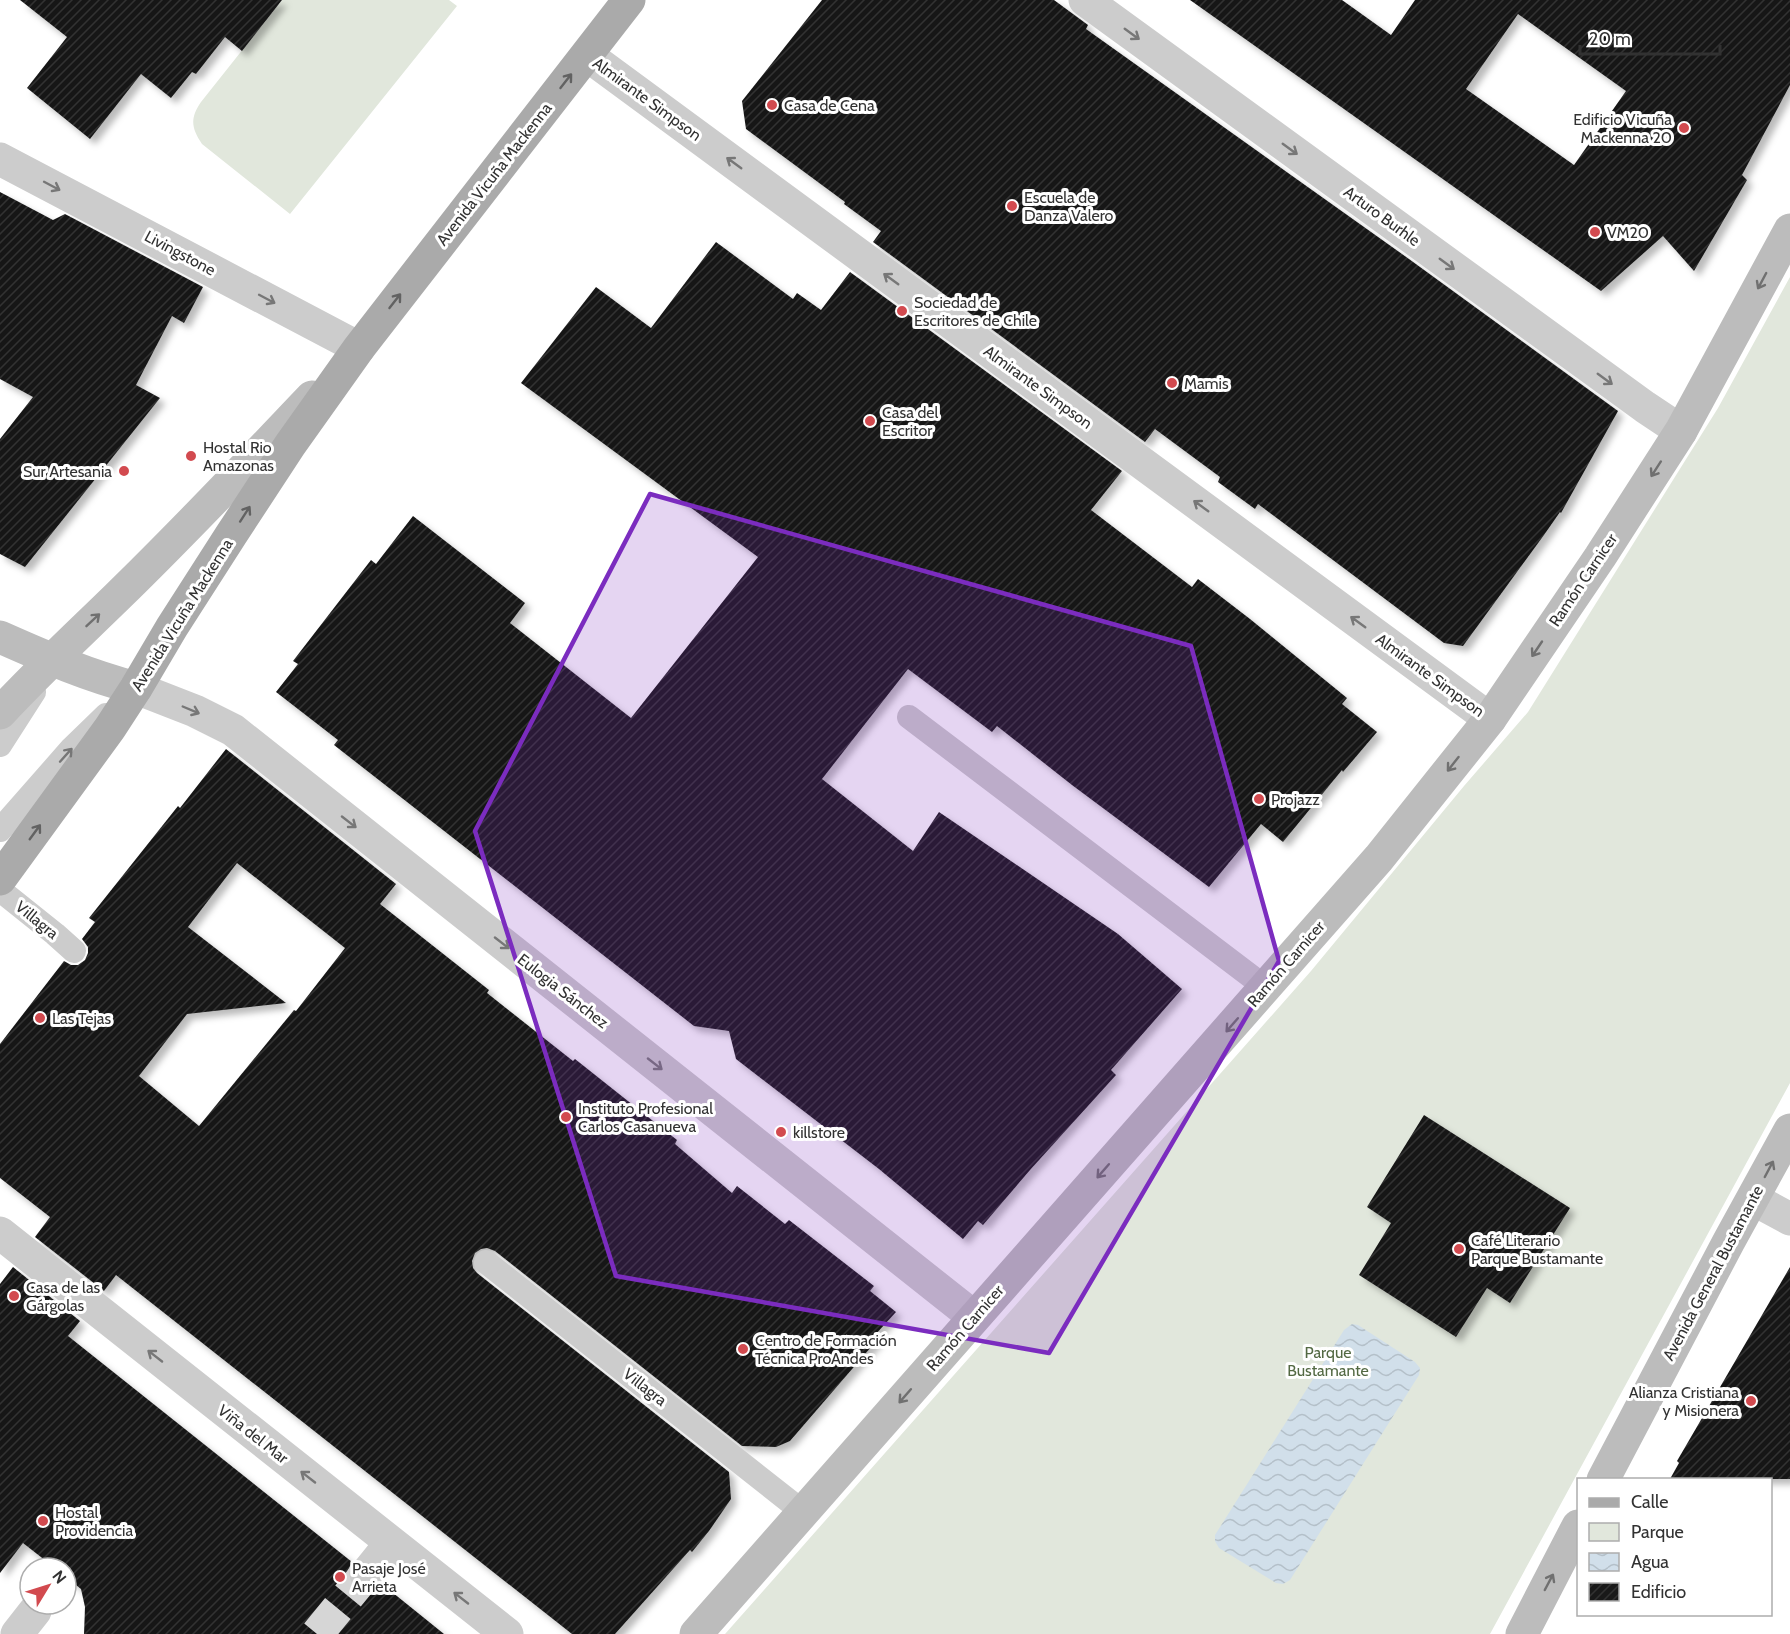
<svg xmlns="http://www.w3.org/2000/svg" width="1790" height="1634" font-family="Cabin,sans-serif">
<style>
.green{fill:#e1e7dc}
.water{fill:url(#water-waves)}
.building{fill:url(#building-hatch);fill-rule:evenodd;filter:url(#shadow)}
.lines{fill:none;stroke-linecap:round;stroke-linejoin:round}
.street-tunnel{stroke:#d6d6d6;stroke-width:33;stroke-dasharray:33 16;stroke-linecap:butt}
.lane{stroke:#ccc;stroke-width:24}
.street{stroke:#ccc;stroke-width:33}
.secondary{stroke:#bcbcbc;stroke-width:33}
.primary{stroke:#aaa;stroke-width:33}
.oneway{stroke:#777}
.oneway2{stroke:#626262}
.oneway3{stroke:#707070}
.marked{fill:#7b2cbf;fill-opacity:0.2;stroke:#7b2cbf;stroke-width:4.5;stroke-linejoin:round}
.poi-dot{fill:#d24a4f;stroke:#fff;stroke-width:2}
.labels{text-anchor:middle;dominant-baseline:central;stroke-width:6;stroke-linejoin:round;paint-order:stroke}
.street-label{font-size:16px;fill:#323232;stroke:#fff}
.poi-label{font-size:16px;fill:#323232;stroke:#fff;text-anchor:start}
.park-label{font-size:16px;fill:#536943;stroke:#fff}
</style>
<defs>
<pattern id="water-waves" width="16" height="10" patternUnits="userSpaceOnUse" patternTransform="scale(1.5)"><rect width="16" height="10" fill="#d1dfea"/><path d="M0 5q4-4 8 0t8 0" fill="none" stroke="#b4c0c9"/></pattern>
<pattern id="building-hatch" width="6" height="6" patternUnits="userSpaceOnUse" patternTransform="scale(1.5)"><rect width="6" height="6" fill="#191919"/><path d="M-1 1l2-2M0 6l6-6M5 7l2-2" fill="none" stroke="#323232"/></pattern>
<filter id="shadow"><feDropShadow dx="5.5" dy="5.5" stdDeviation="3" flood-color="#0004"/></filter>
</defs>
<rect width="100%" height="100%" fill="#fff"/>
<path class="green" d="M282,0H449L457,6L290,214L202,144C191,128 190,118 201,102Z
M1790,277V1083L1490,1634H725L1311,971L1464,786L1528,712L1718,408Z"/>
<path class="water" d="M1352,1324L1358,1325L1415,1362L1420,1368L1419,1375L1290,1580L1283,1584L1276,1583L1219,1548L1215,1541V1535L1344,1330Z"/>
<path class="building" d="M20,0H282L242,51L225,37L196,74L192,72L171,98L141,74L90,139L27,88L67,37Z
M822,0H1054L1088,25L1086,29L1409,259L1618,411L1561,513L1560,512L1544,535L1463,646L1444,643L1258,504L1255,509L1218,482L1220,477L1155,429L1145,442L873,242L881,231L844,204L845,202L746,129L742,101Z
M1190,0H1342L1391,35L1415,0H1790V85L1742,175L1747,180L1694,271L1663,236L1601,291ZM1518,14L1626,91L1574,165L1466,89Z
M0,192L53,220L65,214L203,287L184,323L172,316L136,385L160,398L25,567L0,554V439L33,397L0,379Z
M716,242L793,299L797,293L821,310L850,272L1122,471L1091,510L1192,587L1198,579L1250,619L1347,698L1342,704L1377,732L1343,772L1342,770L1283,842L1261,824L1209,887L1072,785L997,726L992,732L908,669L822,779L913,851L939,812L1118,934L1182,989L1111,1070L1116,1075L1030,1170L983,1225L978,1221L963,1239L879,1169L736,1059L729,1031L694,1026L334,745L338,740L276,692L298,664L293,661L371,560L376,564L413,516L525,603L510,623L631,718L758,557L521,383L596,287L651,328Z
M226,749L396,884L380,904L489,990L487,993L535,1031L573,1061L575,1059L677,1140L675,1144L732,1193L737,1186L785,1224L789,1220L874,1286L870,1291L896,1312L874,1336L878,1339L790,1441L776,1447L742,1446L495,1251L487,1248L481,1249L475,1253L472,1261L473,1268L477,1273L729,1472L731,1499L709,1531L692,1552L690,1550L615,1634H572L116,1275L104,1291L35,1237L50,1217L0,1178V1044L64,961L71,965H78L85,960L88,953V947L82,939L95,922L89,918L178,806L180,808ZM237,863L345,948L296,1011L294,1010L199,1126L139,1076L187,1014L286,1003L188,927Z
M1424,1115L1570,1208L1510,1303L1487,1288L1456,1337L1359,1275L1391,1223L1367,1207Z
M13,1267L80,1321L68,1336L352,1562L347,1572L348,1580L354,1588L363,1592H372L382,1584L444,1634H84L85,1607L81,1589L66,1577V1568H55L23,1543L0,1573V1284Z
M1790,1267V1479H1670L1679,1463L1677,1461Z"/>
<g class="lines">
<path class="street-tunnel" d="M317,1634L366,1574"/>
<path class="lane" d="M909,717L1265,987
M0,745L34,692
M0,830L72,748L106,715
M0,890L55,934L74,951
M486,1262L803,1512"/>
<path class="street" d="M1085,0L1645,407L1681,431
M587,55L1490,719
M0,159L359,348
M136,688L195,711L233,730L974,1317
M1753,1199L1790,1219
M0,1233L507,1634
M366,1574L391,1543
M17,1634L35,1611"/>
<path class="secondary" d="M0,637C45,657 89,676 136,688
M0,713C38,672 77,636 117,597C184,532 248,464 312,397
M1603,1480L1729,1241L1790,1130
M696,1634L1379,858L1490,719L1600,557L1681,431L1790,230
M1522,1634L1578,1526"/>
<path class="primary" d="M0,879L110,728L136,688L172,627L231,535L290,445L359,348L629,0"/>
</g>
<defs><path id="oneway-shaft" d="M-6 0H5M1.5-3L5.5 0L1.5 3" fill="none" stroke-width="1.6" stroke-linecap="round" stroke-linejoin="round" transform="scale(1.5)"/></defs>
<g class="oneway">
<use href="#oneway-shaft" transform="translate(1132 34) rotate(36)"/>
<use href="#oneway-shaft" transform="translate(1290 149) rotate(36)"/>
<use href="#oneway-shaft" transform="translate(734 163) rotate(-144)"/>
<use href="#oneway-shaft" transform="translate(52 186) rotate(28)"/>
<use href="#oneway-shaft" transform="translate(1447 264) rotate(36)"/>
<use href="#oneway-shaft" transform="translate(891 279) rotate(-144)"/>
<use href="#oneway-shaft" transform="translate(267 299) rotate(28)"/>
<use href="#oneway-shaft" transform="translate(1605 379) rotate(36)"/>
<use href="#oneway-shaft" transform="translate(1201 506) rotate(-144)"/>
<use href="#oneway-shaft" transform="translate(1358 622) rotate(-144)"/>
<use href="#oneway-shaft" transform="translate(191 710) rotate(23)"/>
<use href="#oneway-shaft" transform="translate(66 755) rotate(-48)"/>
<use href="#oneway-shaft" transform="translate(349 822) rotate(38)"/>
<use href="#oneway-shaft" transform="translate(502 943) rotate(38)"/>
<use href="#oneway-shaft" transform="translate(655 1064) rotate(38)"/>
<use href="#oneway-shaft" transform="translate(155 1356) rotate(-142)"/>
<use href="#oneway-shaft" transform="translate(308 1477) rotate(-142)"/>
<use href="#oneway-shaft" transform="translate(461 1598) rotate(-142)"/>
</g>
<g class="oneway2">
<use href="#oneway-shaft" transform="translate(566 81) rotate(-52)"/>
<use href="#oneway-shaft" transform="translate(395 301) rotate(-52)"/>
<use href="#oneway-shaft" transform="translate(245 514) rotate(-57)"/>
<use href="#oneway-shaft" transform="translate(35 832) rotate(-54)"/>
</g>
<g class="oneway3">
<use href="#oneway-shaft" transform="translate(1762 281) rotate(118)"/>
<use href="#oneway-shaft" transform="translate(1656 469) rotate(123)"/>
<use href="#oneway-shaft" transform="translate(93 620) rotate(-43)"/>
<use href="#oneway-shaft" transform="translate(1537 649) rotate(124)"/>
<use href="#oneway-shaft" transform="translate(1453 764) rotate(128)"/>
<use href="#oneway-shaft" transform="translate(1232 1025) rotate(131)"/>
<use href="#oneway-shaft" transform="translate(1769 1169) rotate(-62)"/>
<use href="#oneway-shaft" transform="translate(1103 1171) rotate(131)"/>
<use href="#oneway-shaft" transform="translate(905 1396) rotate(131)"/>
<use href="#oneway-shaft" transform="translate(1549 1582) rotate(-62)"/>
</g>
<path class="marked" d="M650,494L1191,646L1279,961L1049,1353L616,1276L475,831Z"/>
<g class="poi-dot">
<circle cx="772" cy="105" r="6"/>
<circle cx="1684" cy="128" r="6"/>
<circle cx="1012" cy="206" r="6"/>
<circle cx="1595" cy="232" r="6"/>
<circle cx="902" cy="311" r="6"/>
<circle cx="1172" cy="383" r="6"/>
<circle cx="870" cy="421" r="6"/>
<circle cx="191" cy="456" r="6"/>
<circle cx="124" cy="471" r="6"/>
<circle cx="1259" cy="799" r="6"/>
<circle cx="40" cy="1018" r="6"/>
<circle cx="566" cy="1117" r="6"/>
<circle cx="781" cy="1132" r="6"/>
<circle cx="1459" cy="1249" r="6"/>
<circle cx="14" cy="1296" r="6"/>
<circle cx="743" cy="1349" r="6"/>
<circle cx="1751" cy="1401" r="6"/>
<circle cx="43" cy="1521" r="6"/>
<circle cx="340" cy="1577" r="6"/>
</g>
<g class="labels">
<g class="street-label">
<text transform="translate(647 99) rotate(36)">Almirante Simpson</text>
<text transform="translate(494 174) rotate(-52)">Avenida Vicuña Mackenna</text>
<text transform="translate(1382 216) rotate(36)">Arturo Burhle</text>
<text transform="translate(180 253) rotate(28)">Livingstone</text>
<text transform="translate(1038 387) rotate(36)">Almirante Simpson</text>
<text transform="translate(1583 580) rotate(-56)">Ramón Carnicer</text>
<text transform="translate(182 615) rotate(-58)">Avenida Vicuña Mackenna</text>
<text transform="translate(1430 675) rotate(36)">Almirante Simpson</text>
<text transform="translate(37 920) rotate(39)">Villagra</text>
<text transform="translate(1286 964) rotate(-49)">Ramón Carnicer</text>
<text transform="translate(563 991) rotate(38)">Eulogia Sánchez</text>
<text transform="translate(1713 1273) rotate(-62)">Avenida General Bustamante</text>
<text transform="translate(965 1328) rotate(-49)">Ramón Carnicer</text>
<text transform="translate(645 1387) rotate(38)">Villagra</text>
<text transform="translate(253 1434) rotate(38)">Viña del Mar</text>
</g>
<g class="poi-label">
<text x="784" y="105">Casa de Cena</text>
<text x="1672" y="119" text-anchor="end">Edificio Vicuña<tspan x="1672" dy="18">Mackenna 20</tspan></text>
<text x="1024" y="197">Escuela de<tspan x="1024" dy="18">Danza Valero</tspan></text>
<text x="1607" y="232">VM20</text>
<text x="914" y="302">Sociedad de<tspan x="914" dy="18">Escritores de Chile</tspan></text>
<text x="1184" y="383">Mamis</text>
<text x="882" y="412">Casa del<tspan x="882" dy="18">Escritor</tspan></text>
<text x="203" y="447">Hostal Rio<tspan x="203" dy="18">Amazonas</tspan></text>
<text x="112" y="471" text-anchor="end">Sur Artesania</text>
<text x="1271" y="799">Projazz</text>
<text x="52" y="1018">Las Tejas</text>
<text x="578" y="1108">Instituto Profesional<tspan x="578" dy="18">Carlos Casanueva</tspan></text>
<text x="793" y="1132">killstore</text>
<text x="1471" y="1240">Café Literario<tspan x="1471" dy="18">Parque Bustamante</tspan></text>
<text x="26" y="1287">Casa de las<tspan x="26" dy="18">Gárgolas</tspan></text>
<text x="755" y="1340">Centro de Formación<tspan x="755" dy="18">Técnica ProAndes</tspan></text>
<text x="1739" y="1392" text-anchor="end">Alianza Cristiana<tspan x="1739" dy="18">y Misionera</tspan></text>
<text x="55" y="1512">Hostal<tspan x="55" dy="18">Providencia</tspan></text>
<text x="352" y="1568">Pasaje José<tspan x="352" dy="18">Arrieta</tspan></text>
</g>
<g class="park-label">
<text x="1328" y="1352">Parque<tspan x="1328" dy="18">Bustamante</tspan></text>
</g>
</g>
<rect x="1577" y="1478" width="195" height="138" fill="#ffffff" stroke="#adadad" stroke-width="1.5"/>
<rect x="1589" y="1498" width="30" height="9" fill="#aaaaaa" stroke="#adadad" stroke-width="1.5"/>
<text x="1631" y="1508" font-size="18" fill="#323232">Calle</text>
<rect x="1589" y="1523" width="30" height="18" fill="#e1e7dc" stroke="#adadad" stroke-width="1.5"/>
<text x="1631" y="1538" font-size="18" fill="#323232">Parque</text>
<rect x="1589" y="1553" width="30" height="18" fill="url(#water-waves)" stroke="#adadad" stroke-width="1.5"/>
<text x="1631" y="1568" font-size="18" fill="#323232">Agua</text>
<rect x="1589" y="1583" width="30" height="18" fill="url(#building-hatch)" stroke="#adadad" stroke-width="1.5"/>
<text x="1631" y="1598" font-size="18" fill="#323232">Edificio</text>
<g transform="translate(48 1586) rotate(52)"><circle r="28" fill="#ffffff" stroke="#adadad" stroke-width="1.5"/>
<path d="M0-4.5L10 22L0 15L-10 22Z" fill="#d24a4f"/>
<text y="-9" font-size="16" font-weight="bold" text-anchor="middle" fill="#323232">N</text>
</g>
<path d="M1580 45v9h140v-9" fill="none" stroke="#323232" stroke-width="3"/>
<text x="1589" y="45" font-size="18" fill="#323232" stroke="#ffffff" stroke-width="4.5" paint-order="stroke">20 m</text>
</svg>
